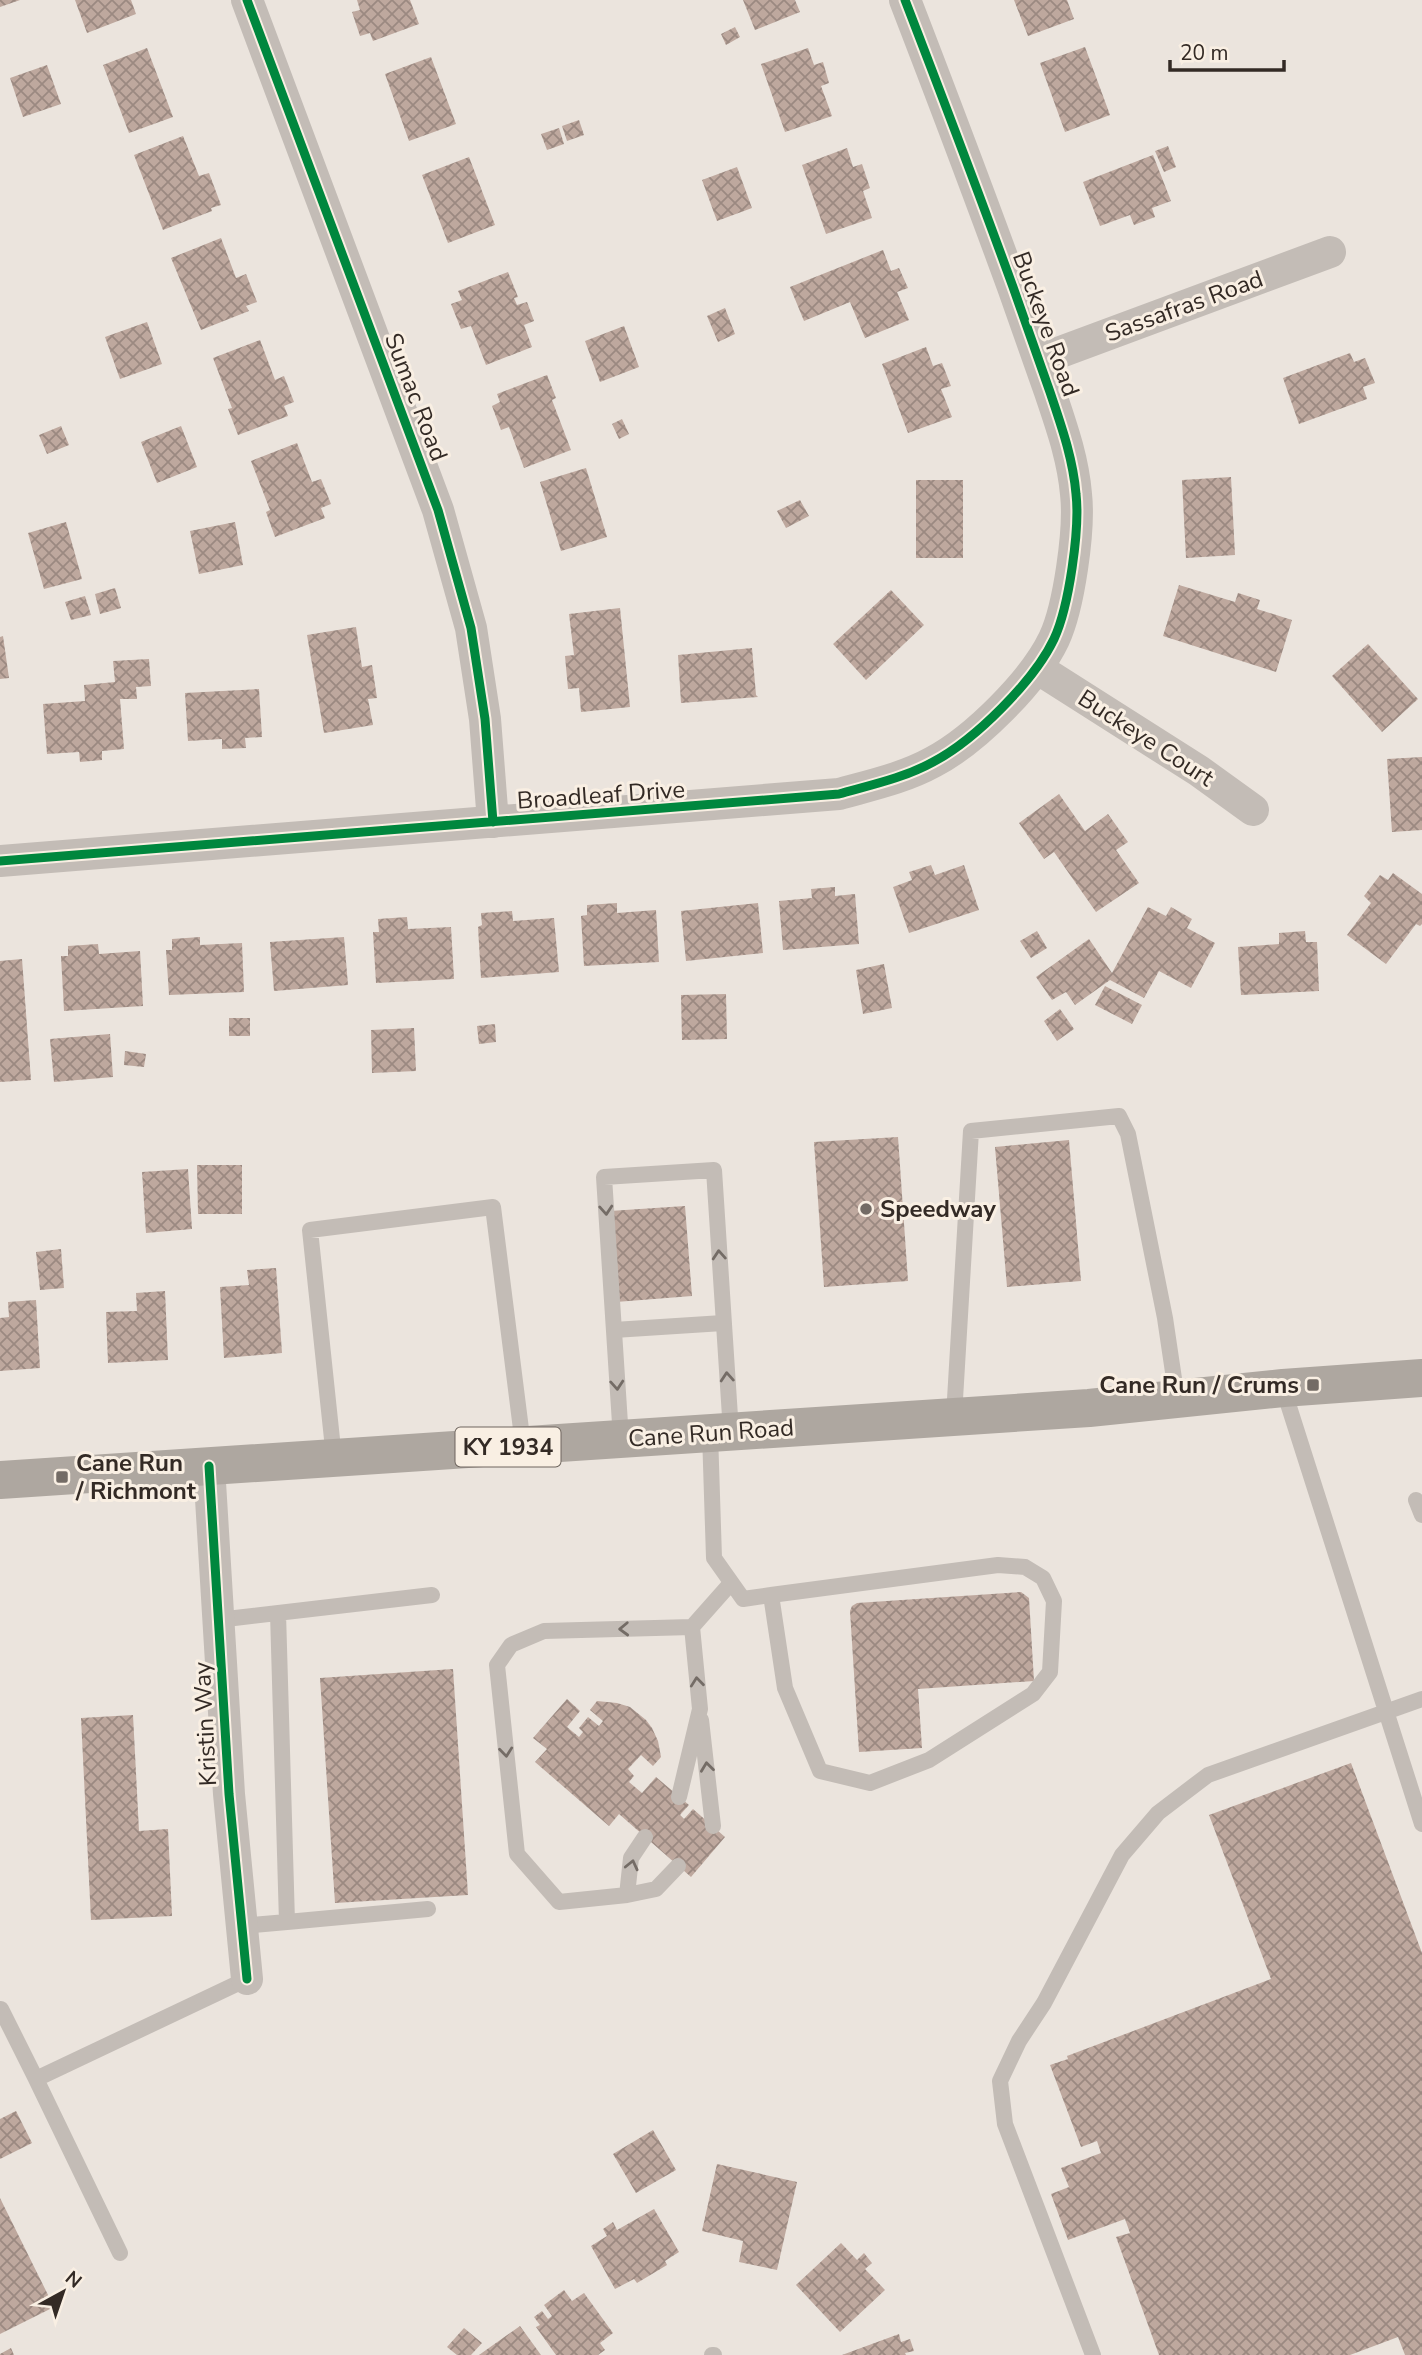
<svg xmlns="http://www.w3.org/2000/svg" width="1422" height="2355" font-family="'Nunito Sans',sans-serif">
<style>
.building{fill:url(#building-cross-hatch)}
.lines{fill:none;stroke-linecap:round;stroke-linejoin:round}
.service{stroke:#c3bcb6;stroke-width:16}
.minor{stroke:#c3bcb6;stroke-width:32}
.trunk{stroke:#aea7a0;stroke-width:38}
.cycleway-casing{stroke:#f9efe3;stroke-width:13}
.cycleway{stroke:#00873e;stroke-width:9}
.oneway{stroke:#746c66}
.poi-dot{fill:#736b65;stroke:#f9efe3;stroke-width:2.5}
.labels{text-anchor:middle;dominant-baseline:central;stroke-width:6;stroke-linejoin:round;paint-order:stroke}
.shield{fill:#f9efe3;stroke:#6e655e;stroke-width:2}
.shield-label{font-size:23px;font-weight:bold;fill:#332a25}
.street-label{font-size:24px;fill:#332a25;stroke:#f9efe3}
.poi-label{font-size:24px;font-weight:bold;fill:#332a25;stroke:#f9efe3;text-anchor:start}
</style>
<defs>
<pattern id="building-cross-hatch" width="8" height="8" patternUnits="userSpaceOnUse" patternTransform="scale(1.75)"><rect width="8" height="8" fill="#bea89e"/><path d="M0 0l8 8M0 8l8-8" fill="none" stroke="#9b8981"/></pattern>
</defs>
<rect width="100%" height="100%" fill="#ebe4dd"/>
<path class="building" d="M0,0H20L0,7Z
M75,0H131L136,14L87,33Z
M357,0H410L419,24L373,41L370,33L360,36L352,12L360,10Z
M743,0H795L800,12L755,30Z
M1014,0H1067L1074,19L1028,36Z
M735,27L740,37L726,45L721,34Z
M1085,47L1110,115L1065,132L1040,63Z
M147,48L173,117L129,133L103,65Z
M808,48L814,65L823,62L829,83L821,86L832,116L785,132L761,64Z
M431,57L456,124L409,141L385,74Z
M47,65L61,104L23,117L10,78Z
M579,120L584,135L567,141L562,126Z
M559,128L564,144L547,150L541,134Z
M183,136L199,176L209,173L221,205L211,208L212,211L163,230L134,155Z
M1168,146L1176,167L1164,172L1155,151Z
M847,148L853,167L862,164L870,188L863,191L872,218L826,234L802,165Z
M1153,155L1171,201L1152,208L1155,217L1139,223L1134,225L1130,215L1100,226L1083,182Z
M469,157L495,225L448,243L422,175Z
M737,167L752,208L717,221L702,180Z
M221,238L236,278L246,274L257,302L246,306L249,311L201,330L171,258Z
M883,250L891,271L899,268L908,288L897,292L909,320L865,338L850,302L804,321L790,287Z
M508,272L518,297L514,298L517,305L527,302L534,321L524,325L532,347L486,365L471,326L461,329L451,304L462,300L458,291Z
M725,308L735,334L718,342L707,316Z
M147,322L162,364L120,379L105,337Z
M624,326L639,367L600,382L585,341Z
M260,340L275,380L284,376L294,402L284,406L288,416L238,435L228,409L232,408L213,358Z
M926,347L933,366L942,363L951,386L941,389L952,417L908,433L882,364Z
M1350,353L1354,362L1365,358L1375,383L1363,387L1367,399L1299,424L1283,378Z
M547,375L556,398L552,400L571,450L524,468L509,427L501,430L492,406L500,402L497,394Z
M622,419L629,434L619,439L612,424Z
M61,426L69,445L47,454L39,435Z
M181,426L197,467L157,483L141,442Z
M297,443L312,482L321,479L331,504L321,508L325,518L275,537L266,512L270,510L251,461Z
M586,468L607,537L561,551L540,482Z
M1231,477L1235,555L1186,558L1182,480Z
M916,480H963V558H916Z
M800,500L809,516L786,528L777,511Z
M66,522L82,579L44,589L28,533Z
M235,522L243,565L199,574L190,531Z
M1179,585L1235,602L1238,593L1260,600L1257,609L1292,620L1276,672L1163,636Z
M115,588L121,608L100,614L95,594Z
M891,590L924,625L866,680L833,644Z
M85,596L91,615L71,620L65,602Z
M620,608L630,707L581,712L579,688L568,689L565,656L574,655L569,614Z
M356,627L362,667L372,665L377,698L368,699L373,725L324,733L307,635Z
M3,636L9,678L0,679V637Z
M1368,644L1418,699L1382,732L1332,676Z
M752,648L756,695L758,697L681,703L678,655Z
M149,659L151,686L136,687L137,699H120L124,749L102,751V760L80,762L79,752L47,754L43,704L85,701L84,685L115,682L113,661Z
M259,689L262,737L245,738L246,748L222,749V739L188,741L185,693Z
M1422,757V830L1392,832L1387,759Z
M1059,794L1085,831L1108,814L1128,842L1116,850L1139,883L1096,912L1054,852L1044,859L1019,823Z
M931,865L935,875L964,865L979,910L909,933L893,887L912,880L909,872Z
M1393,873L1422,894V924L1420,926L1416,924L1386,964L1347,935L1371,903L1364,896L1380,875L1388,880Z
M835,887V896L855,894L859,944L783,950L779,901L812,898L811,889Z
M617,903V913L656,910L659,962L584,966L581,916L587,915V905Z
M758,903L763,953L686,961L681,911Z
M1148,907L1166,916L1171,907L1192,919L1187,928L1215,943L1191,988L1159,971L1144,998L1110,980L1075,1005L1066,992L1052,1000L1036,977L1089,939L1112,973Z
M512,911L513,921L554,918L559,972L481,978L478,927L482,925L481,913Z
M407,917L408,929L451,927L454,979L376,983L373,932H379L378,919Z
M1037,931L1047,948L1031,958L1020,941Z
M1305,931L1306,942H1317L1319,991L1241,995L1238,947L1279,944V933Z
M200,937V945L242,943L244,992L169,995L166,950H172V939Z
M344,937L348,985L274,991L270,942Z
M98,944L99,954L140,951L143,1006L64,1011L61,956H68V946Z
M22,959L31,1080L0,1082V961Z
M884,964L892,1008L863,1014L856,970Z
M1105,986L1142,1005L1132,1024L1095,1005Z
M726,994L727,1039L682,1040L681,995Z
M1060,1009L1074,1029L1057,1041L1044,1021Z
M229,1018H250V1036H229Z
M495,1024L496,1042L479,1044L477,1026Z
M414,1028L416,1071L372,1073L371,1030Z
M110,1034L113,1077L54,1082L50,1039Z
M125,1051L146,1054L144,1067L124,1065Z
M898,1137L908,1281L824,1287L814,1142Z
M1069,1140L1081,1281L1007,1287L995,1147Z
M197,1165H242V1214H198Z
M188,1169L192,1229L146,1233L142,1172Z
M685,1206L692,1296L616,1302L610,1211Z
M61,1249L64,1288L40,1290L36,1252Z
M276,1268L282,1353L224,1358L220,1287L249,1285L247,1270Z
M165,1291L168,1360L108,1363L106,1312L137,1311L136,1293Z
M36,1300L40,1368L0,1371V1318L9,1317L8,1302Z
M1021,1592L1029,1598L1034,1681L918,1689L922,1748L859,1752L850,1611L852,1606L857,1603Z
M453,1669L468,1895L335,1903L320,1678Z
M567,1699L580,1711L567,1727L579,1737L583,1732L579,1728L588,1717L599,1726L603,1721L590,1710L597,1701L617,1703L630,1707L646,1720L652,1728L658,1741L661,1757L653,1766L641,1755L628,1769L634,1776L629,1782L642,1793L656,1777L689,1805L680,1815L684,1819L693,1809L725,1837L691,1877L619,1814L609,1826L535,1762L547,1749L533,1738Z
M133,1715L139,1831L168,1829L172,1916L91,1920L81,1718Z
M1351,1763L1422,1953V2355H1405L1398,2337L1350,2355H1159L1116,2237L1130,2233L1125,2219L1068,2240L1051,2194L1069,2187L1061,2168L1101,2153L1097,2141L1081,2147L1050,2065L1068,2059L1067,2056L1271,1979L1209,1815Z
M16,2111L32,2143L0,2159V2119Z
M653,2130L676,2170L636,2193L613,2154Z
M717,2164L797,2182L777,2270L739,2262L743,2241L702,2231Z
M0,2198L54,2307L0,2334Z
M654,2209L679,2252L665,2261L667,2265L637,2283L634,2279L615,2289L591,2246L607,2236L603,2229L613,2222L617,2230Z
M841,2243L857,2260L864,2253L872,2263L865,2269L885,2290L840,2332L796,2285Z
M564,2290L572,2301L584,2293L613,2333L600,2343L605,2350L598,2355H556L536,2327L540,2325L534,2317L542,2311L548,2319L552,2316L544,2305Z
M520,2326L541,2355H479Z
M464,2328L482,2343L471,2355H457L447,2347Z
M899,2334L901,2342L910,2339L914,2351L905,2353L906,2355H842Z
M11,2348L14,2355H0V2354Z"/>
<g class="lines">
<path class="service" d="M614,1330L723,1323
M1283,1388L1422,1824
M954,1416L971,1131L1119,1116L1128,1134L1165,1318L1177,1399
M710,1433L714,1558L743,1599L771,1595L998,1565L1025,1567L1043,1578L1054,1601L1050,1672L1033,1694L929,1760L870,1783L820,1771L785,1688L771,1595
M621,1439L604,1177L714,1170L731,1432
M334,1458L310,1230L493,1207L523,1445
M1416,1500L1422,1515
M278,1613L287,1922L428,1909
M218,1620L432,1595
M701,1720L713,1826
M679,1797L700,1709L692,1627
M678,1866L656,1889L627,1895L559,1902L517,1854L497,1665L511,1645L544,1631L692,1627L731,1583
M627,1895L631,1858L645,1837
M241,1926L287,1922
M1,2009L36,2079
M120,2253L36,2079L247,1979
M712,2355H714
M1093,2355L1005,2124L1000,2081L1019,2041L1044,2003L1122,1855L1158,1813L1208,1775L1422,1699"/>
<path class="minor" d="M247,0L438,510L471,628L485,719L493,822
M1039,360L1330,252
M1037,668L1199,771L1253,810
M0,861L839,794C871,785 904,778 933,762C975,740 1034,681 1054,639C1069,607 1080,529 1076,494C1073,458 1061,425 1050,392C1038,357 1025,322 1013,287C978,191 942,96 905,0
M209,1466L229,1794L247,1979"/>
<path class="trunk" d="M0,1480L1089,1408L1283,1388L1422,1378"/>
<defs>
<path id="cycleway" d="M247,0L438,510L471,628L485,719L493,822
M0,861L839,794C871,785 904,778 933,762C975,740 1034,681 1054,639C1069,607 1080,529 1076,494C1073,458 1061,425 1050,392C1038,357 1025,322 1013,287C978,191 942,96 905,0
M209,1466L229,1794L247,1979"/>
</defs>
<use href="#cycleway" class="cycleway-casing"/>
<use href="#cycleway" class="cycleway"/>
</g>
<defs><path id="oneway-chevron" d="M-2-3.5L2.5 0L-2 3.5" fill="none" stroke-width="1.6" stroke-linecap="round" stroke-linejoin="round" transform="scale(1.75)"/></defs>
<g class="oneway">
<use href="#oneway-chevron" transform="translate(606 1210) rotate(86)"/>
<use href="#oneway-chevron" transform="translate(719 1255) rotate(-94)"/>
<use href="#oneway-chevron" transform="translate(727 1377) rotate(-94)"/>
<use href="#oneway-chevron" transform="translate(617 1385) rotate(86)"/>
<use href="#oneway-chevron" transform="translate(624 1629) rotate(178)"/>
<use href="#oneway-chevron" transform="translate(697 1682) rotate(-96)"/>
<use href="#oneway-chevron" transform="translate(506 1752) rotate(84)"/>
<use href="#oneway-chevron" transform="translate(707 1767) rotate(-97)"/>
<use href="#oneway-chevron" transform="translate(632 1865) rotate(-77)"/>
</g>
<g class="poi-dot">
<circle cx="866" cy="1209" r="7"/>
<rect x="1306" y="1378" width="14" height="14" rx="3.5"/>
<rect x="55" y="1470" width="14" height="14" rx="3.5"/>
</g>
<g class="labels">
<rect class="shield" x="455.5" y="1427.5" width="105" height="39" rx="5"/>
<g class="shield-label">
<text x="508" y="1447">KY 1934</text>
</g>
<g class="street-label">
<text transform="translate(1184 306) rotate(-20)">Sassafras Road</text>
<text transform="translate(1046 324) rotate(70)">Buckeye Road</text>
<text transform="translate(416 397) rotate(69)">Sumac Road</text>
<text transform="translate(1146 738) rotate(33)">Buckeye Court</text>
<text transform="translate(601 795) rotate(-4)">Broadleaf Drive</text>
<text transform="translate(711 1433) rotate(-4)">Cane Run Road</text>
<text transform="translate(205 1724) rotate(-93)">Kristin Way</text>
</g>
<g class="poi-label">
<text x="880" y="1209">Speedway</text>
<text x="1299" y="1385" text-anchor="end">Cane Run / Crums</text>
<text x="76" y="1463">Cane Run<tspan x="76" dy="28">/ Richmont</tspan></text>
</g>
</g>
<g transform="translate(63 2292) rotate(40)" stroke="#f9efe3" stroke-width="5" paint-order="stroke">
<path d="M0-5L12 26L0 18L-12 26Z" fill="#332a25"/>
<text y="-10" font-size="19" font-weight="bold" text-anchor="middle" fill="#332a25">N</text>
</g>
<path d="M1170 60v10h114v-10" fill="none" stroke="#332a25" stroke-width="3.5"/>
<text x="1180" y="60" font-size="21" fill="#332a25" stroke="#f9efe3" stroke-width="5" paint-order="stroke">20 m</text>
</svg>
